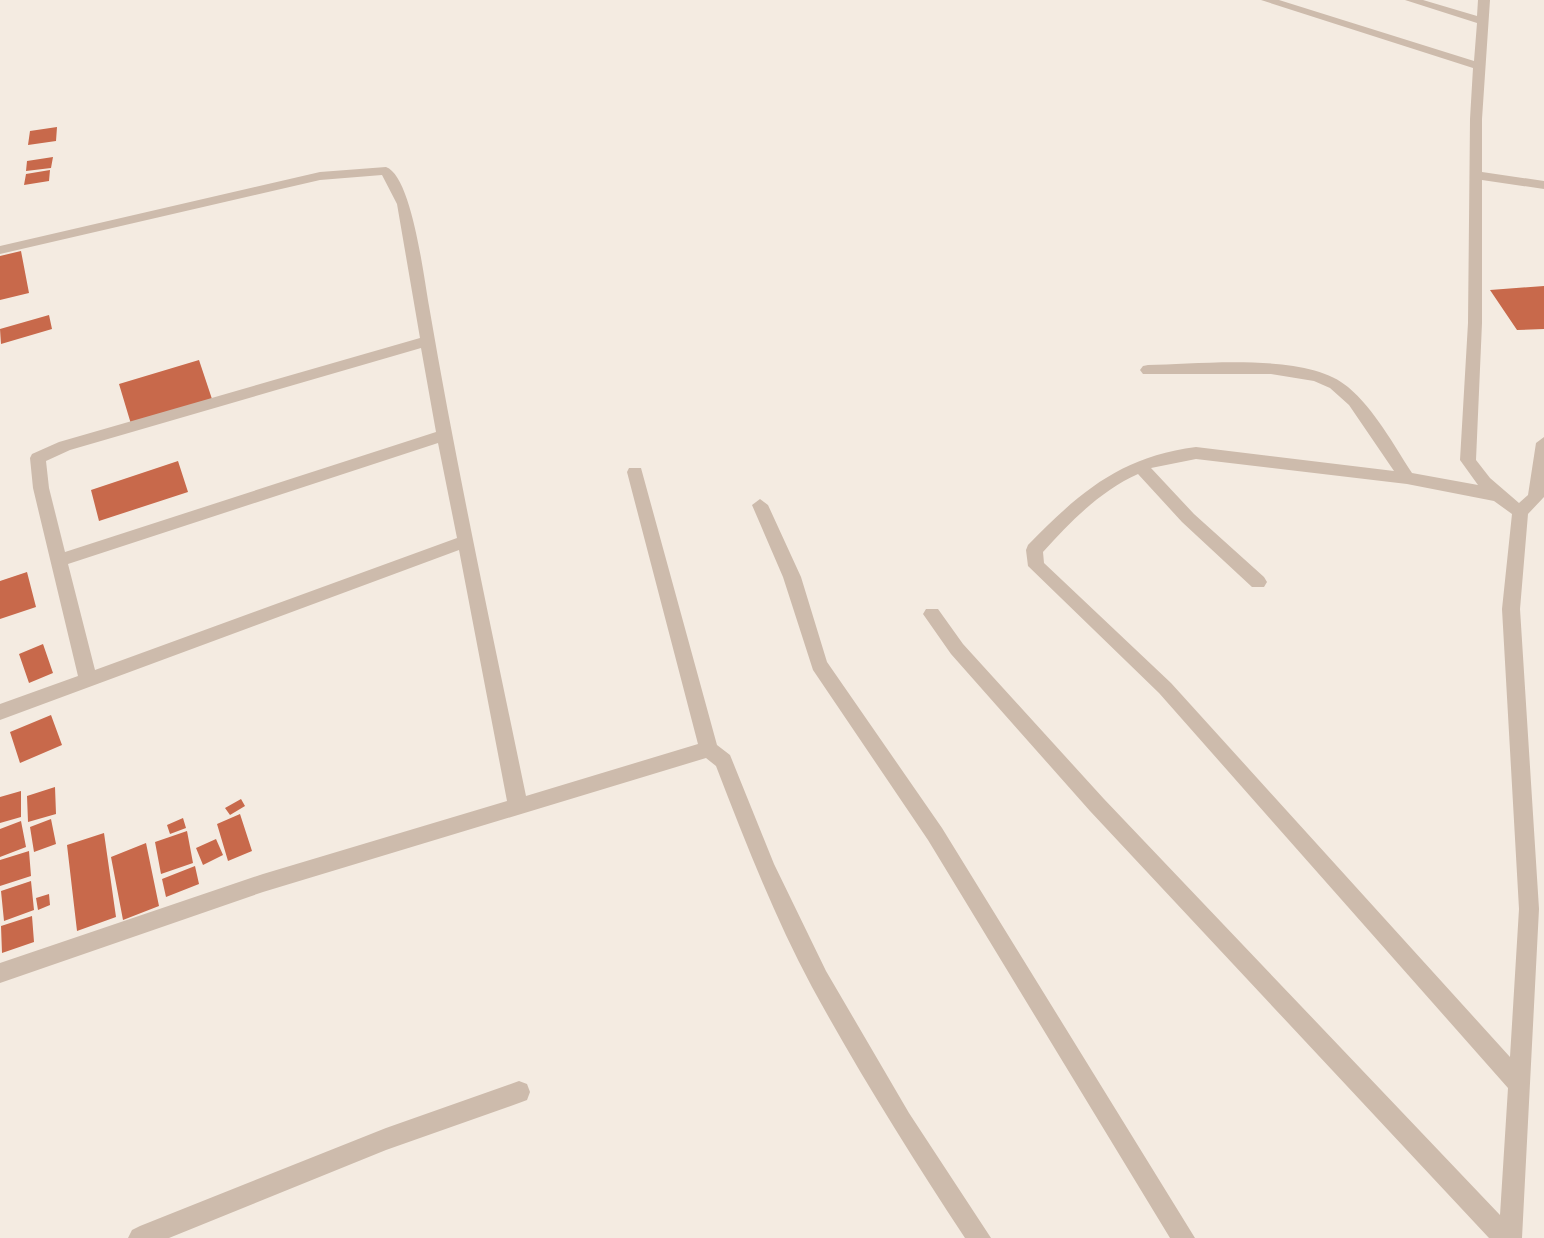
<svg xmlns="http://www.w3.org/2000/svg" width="1544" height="1238" font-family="'Work Sans',sans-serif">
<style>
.building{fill:#c8694b}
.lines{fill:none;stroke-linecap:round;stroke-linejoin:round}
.minor{fill:#cdbbac;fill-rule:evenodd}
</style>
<rect width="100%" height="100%" fill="#f4ebe1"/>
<path class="building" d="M57,127L56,141L28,145L30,131Z
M53,157L51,168L26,171L27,161Z
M50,170L49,181L24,185L26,174Z
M21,251L29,293L0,300V256Z
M1544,286V329L1517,330L1490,290Z
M49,315L52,329L1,344L0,329Z
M199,360L212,399L131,424L119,384Z
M178,461L188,492L99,521L91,490Z
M27,572L36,607L0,619V581Z
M43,644L53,673L29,683L19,654Z
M51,715L62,745L20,763L10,732Z
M55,787L56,814L28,822L27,796Z
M21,791V817L0,823V797Z
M241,799L245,806L230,815L225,808Z
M240,814L252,851L228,861L217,824Z
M183,818L186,828L170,834L167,825Z
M51,819L56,844L34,852L30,827Z
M21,821L26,847L0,857V829Z
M187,831L193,863L161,874L155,842Z
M104,833L116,917L77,931L67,845Z
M216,839L223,855L203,865L196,848Z
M146,843L159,906L123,920L111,857Z
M29,851L31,876L0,886V860Z
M195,866L199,884L166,897L162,879Z
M31,881L34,910L4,921L1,891Z
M49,894L50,905L38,910L36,898Z
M32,916L34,942L2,953L1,926Z"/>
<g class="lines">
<path class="minor" d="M1261,0H1279L1474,61L1477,23L1405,0H1423L1477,16L1478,0H1490L1482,119V172L1544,181V189L1482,180V323L1476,460L1490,478L1519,503L1528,495L1536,443L1544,437V497L1528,514L1520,609L1539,909L1522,1238H1489L1090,811L951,654L923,614L926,609H938L963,644L1104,799L1500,1215L1508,1088L1159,693L1028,566L1026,550L1028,545C1080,492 1120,457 1196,447L1394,471L1349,405L1330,388L1314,381L1271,374H1143L1140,370L1143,366L1148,365C1200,364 1308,352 1348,387C1375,410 1393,444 1412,473L1478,485L1460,460L1468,323L1470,119L1473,68ZM1196,459L1407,484L1494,501L1512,514L1502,609L1519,909L1510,1057L1171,683L1044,563L1043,552C1070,522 1100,491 1138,474L1182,522L1252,587H1264L1267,582L1264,577L1194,514L1151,468Z
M386,167C412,176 424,279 429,306C457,470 492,632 526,796L698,744L627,472L629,468H641L717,745L730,755L774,864L826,971L909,1113L991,1238H965C911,1156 859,1073 812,987C774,916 745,841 716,766L706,758L263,892L0,983V963L263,874L507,801L459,550L0,720V704L78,676L33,488L30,458L32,454L59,442L420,338L397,204L382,175L320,180L0,254V246L320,172ZM421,348L436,432L65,552L49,488L46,461L70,450ZM438,443L457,538L95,670L68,564Z
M760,499L768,505L801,577L827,662L942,828L1195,1238H1170L928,840L813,670L783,577L752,505Z
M519,1081L527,1084L530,1092L527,1100L519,1103L386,1150L169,1238H128L132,1230L140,1226L386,1128Z"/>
</g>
</svg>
